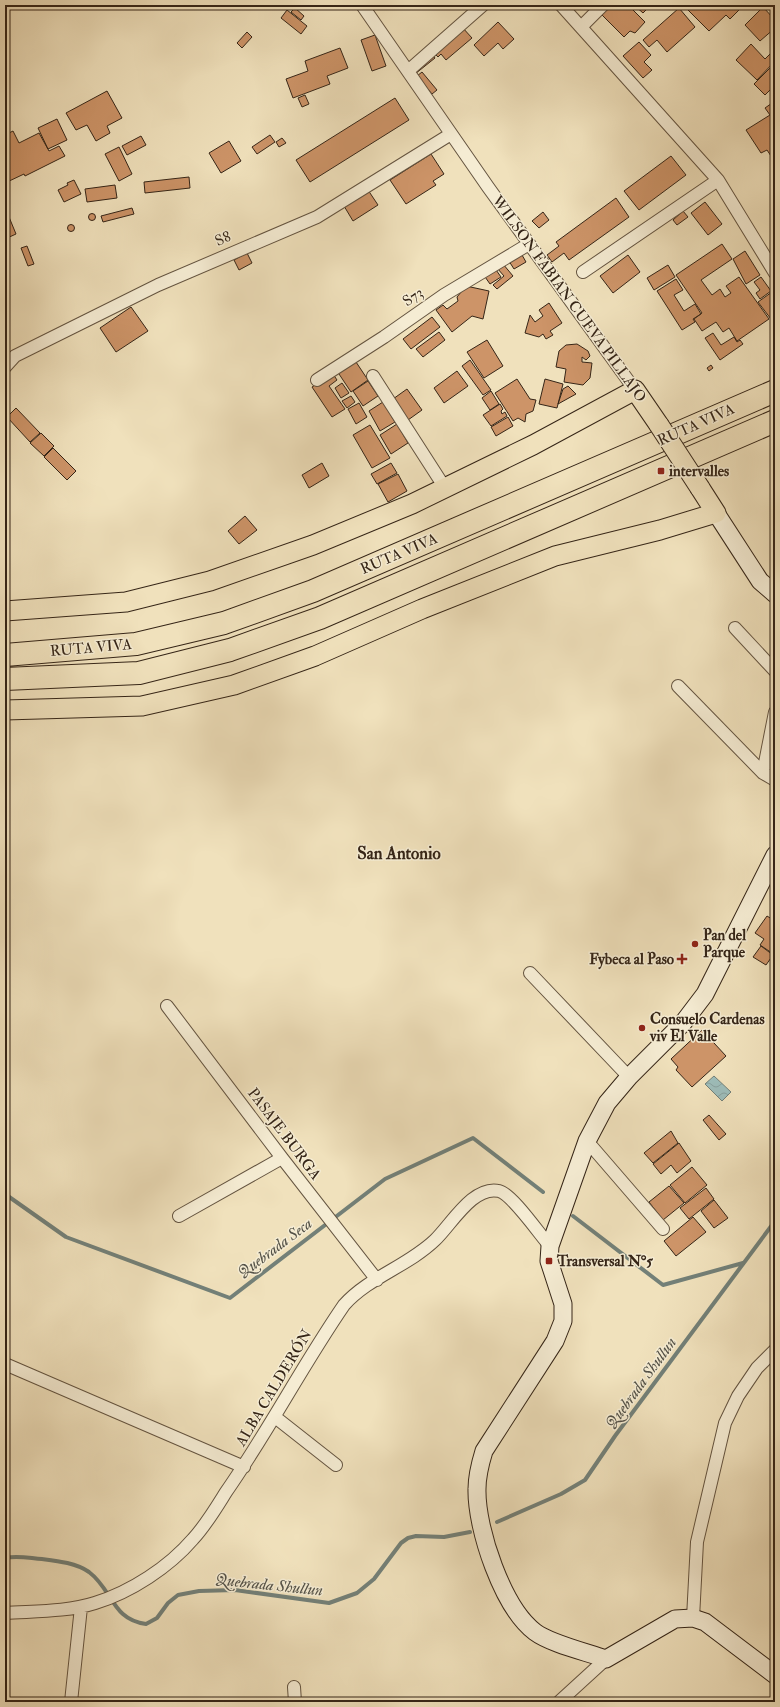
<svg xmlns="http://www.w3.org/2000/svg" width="780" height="1707" font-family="'IM FELL Double Pica',serif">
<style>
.water{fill:url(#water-waves);stroke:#738078}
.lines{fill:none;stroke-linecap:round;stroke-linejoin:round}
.stream{stroke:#738078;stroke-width:4}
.building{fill:#cd9468;stroke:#352517}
.street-casing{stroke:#645440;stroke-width:14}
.secondary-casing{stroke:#352517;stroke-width:19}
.primary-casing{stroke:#352517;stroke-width:21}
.highway-casing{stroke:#352517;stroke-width:24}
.street{stroke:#f5ecd3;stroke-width:12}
.secondary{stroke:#f5ecd3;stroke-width:17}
.primary{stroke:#f0e1bc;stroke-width:19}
.highway{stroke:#f0e1bc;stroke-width:22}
.primary-bridge-casing{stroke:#352517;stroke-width:21;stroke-linecap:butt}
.primary-bridge{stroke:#f0e1bc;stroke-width:19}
.poi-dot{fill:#8f2418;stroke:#f5ecd3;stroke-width:1.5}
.labels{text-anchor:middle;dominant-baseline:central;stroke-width:3;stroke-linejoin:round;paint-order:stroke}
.street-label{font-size:15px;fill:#352517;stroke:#f5ecd3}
.poi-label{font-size:15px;font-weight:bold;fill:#352517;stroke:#f5ecd3;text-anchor:start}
.water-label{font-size:16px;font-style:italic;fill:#545248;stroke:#f5ecd3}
.quarter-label{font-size:17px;font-weight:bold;fill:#352517;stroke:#f5ecd3}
</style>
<defs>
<pattern id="water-waves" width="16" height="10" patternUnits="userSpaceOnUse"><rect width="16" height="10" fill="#9dbcb9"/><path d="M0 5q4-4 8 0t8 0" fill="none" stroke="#88a19e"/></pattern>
</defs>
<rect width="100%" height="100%" fill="#f0e1bc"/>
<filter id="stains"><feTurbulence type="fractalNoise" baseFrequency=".005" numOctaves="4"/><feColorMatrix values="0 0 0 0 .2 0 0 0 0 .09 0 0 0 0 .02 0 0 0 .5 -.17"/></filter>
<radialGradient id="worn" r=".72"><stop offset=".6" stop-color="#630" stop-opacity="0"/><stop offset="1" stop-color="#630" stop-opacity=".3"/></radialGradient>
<path class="water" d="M714,1076L731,1092L722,1101L705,1084Z"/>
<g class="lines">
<path class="stream" d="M5,1194L66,1237L230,1298L385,1179L473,1138L543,1192
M573,1216L663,1285L743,1263
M497,1522L561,1494L585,1480L615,1436L775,1221
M5,1558C17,1555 29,1558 42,1559C58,1561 76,1563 89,1572C113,1590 112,1620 146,1624L157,1618L168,1603L178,1595L199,1591L235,1590L329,1603L357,1593L374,1579L401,1543L408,1538L416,1536L444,1537L470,1532"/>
</g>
<path class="building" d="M283,5H292L288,10Z
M612,5H628L645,22L635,33L630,31L624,37L602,15Z
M634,5H651L643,13Z
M694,5H742L743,6L730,19L726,15L709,31L688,10Z
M763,7L775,20V28L760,41L745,25Z
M295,8L304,16L301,20L291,12Z
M679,8L695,27L667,52L657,40L649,47L643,40Z
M287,10L307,26L301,34L281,18Z
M498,22L514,39L503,49L498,43L484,56L474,45Z
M462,27L472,38L446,60L441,54L438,57L433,52Z
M247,32L252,37L242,48L237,43Z
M375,35L386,66L372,71L361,40Z
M639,42L651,55L644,62L652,70L643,78L623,56Z
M751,44L765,59L775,49V61L757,80L736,60Z
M340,48L348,68L327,76L330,84L293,98L286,79L308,71L305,61Z
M432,54L435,58L415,74L412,70Z
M775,63V85L765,95L754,84Z
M422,72L437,90L432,94L417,76Z
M107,91L122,118L107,126L110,133L96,141L87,125L76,130L66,113Z
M305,95L309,104L302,107L298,98Z
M395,98L409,120L310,182L296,160Z
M775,101V162L767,150L761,153L746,130L770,115L765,108Z
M57,119L67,140L48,149L38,128Z
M13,131L19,143L39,133L49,151L59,146L65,156L25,176L24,174L5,183V135Z
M270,135L275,142L257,154L252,147Z
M141,136L146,145L127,155L122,146Z
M282,138L286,143L279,147L276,142Z
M229,141L241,161L221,173L209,153Z
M119,147L132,174L119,181L105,154Z
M431,154L444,174L433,181L436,185L406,204L390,180Z
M671,156L686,175L639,210L624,191Z
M189,177L190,188L145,193L144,182Z
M74,180L81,194L64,202L58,190L68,185L67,183Z
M115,185L117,198L87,202L85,189Z
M368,190L378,205L353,221L344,206Z
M616,198L629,217L569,260L564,253L552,262L547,255L559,246L556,242Z
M705,202L722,224L708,235L691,213Z
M132,208L134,214L103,222L101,216Z
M683,211L688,217L677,225L673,220Z
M543,212L549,220L539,228L532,221Z
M88.5 217a3.5 3.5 0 1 1 7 0a3.5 3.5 0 1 1-7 0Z
M9,217L16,234L5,239V219Z
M67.5 228a3.5 3.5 0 1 1 7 0a3.5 3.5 0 1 1-7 0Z
M722,244L732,259L701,280L712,295L720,289L725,297L731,293L726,286L739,277L769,319L737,341L729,328L723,332L716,322L702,331L694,319L702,313L676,275Z
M27,246L34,264L28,266L21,248Z
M745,251L760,275L746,284L733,259Z
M247,253L252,263L239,270L234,260Z
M522,255L526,262L514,269L507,258Z
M628,255L640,272L613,293L600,276Z
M503,264L513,276L497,289L493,285L504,276L497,268Z
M668,265L675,277L654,290L647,278Z
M494,267L501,277L490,284L483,274Z
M761,277L771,291L760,299L756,293L760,290L754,282Z
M676,279L683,290L674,295L684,311L695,304L701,314L693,319L695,322L682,330L657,291Z
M466,286L489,291L483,319L472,316L452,332L436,310L443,305L447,309L458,301L457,297Z
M772,292L775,296L774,323L758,302Z
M549,303L562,323L550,331L553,335L546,339L543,334L539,337L525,333L530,315L535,322L543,316L539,310Z
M131,307L148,331L116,352L100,328Z
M432,317L440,327L411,349L403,339Z
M439,332L445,340L423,357L416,349Z
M713,333L721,345L734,337L737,342L740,340L743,344L720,360L705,338Z
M487,340L503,366L484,378L467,352Z
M577,344L588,351L590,356L586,360L582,357V362L592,363L590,378L583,385L564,382L566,369L556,367L559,351L566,345Z
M354,359L368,380L351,392L337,371Z
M470,360L491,390L483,395L462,366Z
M711,365L713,368L709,371L707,368Z
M457,371L468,386L444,403L434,388Z
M333,374L337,380L329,386L345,409L332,417L312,387Z
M517,379L530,399L536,400L533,411L526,414L525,422L518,418L513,421L495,393Z
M545,379L563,384L557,408L539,404Z
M368,381L378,396L363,406L353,391Z
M342,383L349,393L341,398L335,388Z
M568,386L576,394L558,404L563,389Z
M407,389L422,410L408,420L393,399Z
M491,391L499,404L490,410L482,398Z
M351,396L355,402L347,408L342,401Z
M383,402L395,422L380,431L369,411Z
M359,403L367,417L356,424L348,409Z
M500,404L503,409L501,411L502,414L505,412L507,416L491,426L483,415Z
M16,408L40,433L30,442L7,417Z
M508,417L513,426L496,436L491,427Z
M397,424L408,443L391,454L380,435Z
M370,425L390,458L372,468L353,435Z
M41,433L54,446L44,456L30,443Z
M53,448L76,471L67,480L44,457Z
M322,463L329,476L309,488L302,475Z
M391,463L397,473L377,484L371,474Z
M398,474L407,491L388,502L378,484Z
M245,516L257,530L239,544L228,531Z
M767,916L775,921V955L760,945L764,939L755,933Z
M761,946L773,955L766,965L753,957Z
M702,1030L726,1056L692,1087L676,1070L678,1067L671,1059Z
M709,1115L726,1134L719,1140L703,1120Z
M671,1131L678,1143L653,1163L644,1153Z
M679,1143L691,1161L677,1173L671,1165L661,1174L653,1164Z
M692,1167L707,1185L685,1203L670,1185Z
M669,1186L684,1203L663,1220L649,1202Z
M706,1188L714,1199L689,1219L680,1208Z
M714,1200L728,1218L714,1228L701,1211Z
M693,1217L706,1232L676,1256L664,1241Z"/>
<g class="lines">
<defs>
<path id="street" d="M362,5L488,187L635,390
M561,5L718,180L775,273
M581,27L603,5
M408,71L483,5
M583,272L718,180
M5,367L15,356L158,285L317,217L451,134
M373,376L445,488
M317,380L384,337L444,295L529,244
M735,628L775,671
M678,686L763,773L775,780
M763,773L775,712
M530,973L629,1077
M167,1006L282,1158L377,1280
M587,1141L663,1229
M179,1216L282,1158
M5,1364L244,1467
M275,1417L336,1465
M5,1613C34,1611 67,1612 95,1603C131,1592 169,1567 193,1539C206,1525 216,1508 226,1492C268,1432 302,1366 344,1305C369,1277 408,1266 435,1240C451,1225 473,1185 499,1191C512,1194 540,1235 550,1246
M693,1618L697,1542L725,1423L738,1396L757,1368L775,1350
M294,1687L295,1702
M71,1702L81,1607
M559,1702L606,1659"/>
<path id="secondary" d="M716,513L760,581L775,594
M775,855L705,994L683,1023L629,1077L607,1103L587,1141L550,1246L549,1261L563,1304V1321L555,1341L484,1451C480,1464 477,1476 477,1489C476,1529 503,1608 535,1632C551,1644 587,1652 606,1659L675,1619L693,1618L705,1622L775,1675"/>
<path id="primary" d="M5,611L126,602L210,581L313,545L412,504L533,445L635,390L659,425
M5,710L142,706L234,685L315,656L422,609L555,556L660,530L716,513L700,488"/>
<path id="highway" d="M5,655L136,644L224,623L313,591L775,391
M5,679L139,673L230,650L320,618L775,421"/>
</defs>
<use href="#street" class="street-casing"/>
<use href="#secondary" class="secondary-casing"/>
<use href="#primary" class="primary-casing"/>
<use href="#highway" class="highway-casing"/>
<use href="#street" class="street"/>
<use href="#secondary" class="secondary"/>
<use href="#primary" class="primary"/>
<use href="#highway" class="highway"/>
<defs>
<path id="primary-bridge" d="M659,425L700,488"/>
</defs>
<use href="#primary-bridge" class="primary-bridge-casing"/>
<use href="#primary-bridge" class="primary-bridge"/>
</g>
<g class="poi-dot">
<rect x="657" y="467" width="8" height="8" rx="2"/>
<circle cx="695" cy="944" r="4"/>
<path d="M680 953h4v4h4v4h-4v4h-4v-4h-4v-4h4z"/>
<circle cx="642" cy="1028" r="4"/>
<rect x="545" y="1257" width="8" height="8" rx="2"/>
</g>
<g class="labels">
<g class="street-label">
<text transform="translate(223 239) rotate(-24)">S8</text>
<text transform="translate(413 297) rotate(-35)">S73</text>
<text transform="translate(569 299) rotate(54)">WILSON FABIAN CUEVA PILLAJO</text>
<text transform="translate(696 425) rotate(-24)">RUTA VIVA</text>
<text transform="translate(399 554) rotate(-23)">RUTA VIVA</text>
<text transform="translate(91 648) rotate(-5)">RUTA VIVA</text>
<text transform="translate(284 1134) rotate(53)">PASAJE BURGA</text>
<text transform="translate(274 1388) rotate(-59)">ALBA CALDERÓN</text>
</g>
<g class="poi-label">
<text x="669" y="471">intervalles</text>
<text x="703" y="935">Pan del<tspan x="703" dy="17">Parque</tspan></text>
<text x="674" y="959" text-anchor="end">Fybeca al Paso</text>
<text x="650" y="1019">Consuelo Cardenas<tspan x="650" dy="17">viv El Valle</tspan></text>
<text x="557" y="1261">Transversal N°5</text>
</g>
<g class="water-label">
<text transform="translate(275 1248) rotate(-37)">Quebrada Seca</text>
<text transform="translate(641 1383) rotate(-54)">Quebrada Shullun</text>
<text transform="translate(269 1585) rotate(6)">Quebrada Shullun</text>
</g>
<g class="quarter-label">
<text x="399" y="853">San Antonio</text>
</g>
</g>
<rect width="780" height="1707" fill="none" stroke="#f0e1bc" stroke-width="20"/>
<rect x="6" y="6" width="768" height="1695" fill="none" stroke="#352517" stroke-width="2"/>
<rect x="10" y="10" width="760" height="1687" fill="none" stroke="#352517"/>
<rect width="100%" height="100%" filter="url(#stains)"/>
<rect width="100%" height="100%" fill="url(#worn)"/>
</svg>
